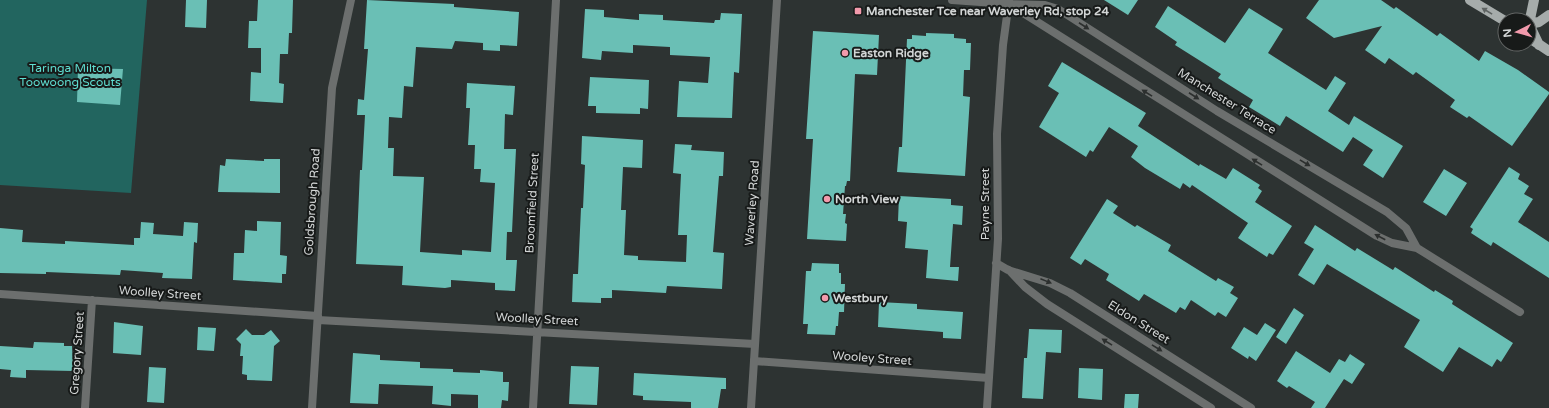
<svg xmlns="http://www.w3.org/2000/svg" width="1549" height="408" font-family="'Varela Round',sans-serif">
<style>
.forest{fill:#22655f}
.building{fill:#6abfb5}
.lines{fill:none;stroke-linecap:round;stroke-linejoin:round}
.minor{stroke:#6c6f6e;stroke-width:8}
.tertiary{stroke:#6c6f6e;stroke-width:8}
.primary{stroke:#a6acab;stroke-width:10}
.oneway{fill:#5e6362}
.oneway2{fill:#2c2f2e}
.poi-dot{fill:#f29aac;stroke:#171a19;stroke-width:1.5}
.labels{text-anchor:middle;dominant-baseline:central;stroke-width:4;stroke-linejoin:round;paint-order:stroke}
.poi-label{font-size:12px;font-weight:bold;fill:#d2d5d5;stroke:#171a19;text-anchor:start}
.park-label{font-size:12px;fill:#5fded1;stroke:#171a19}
.street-label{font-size:12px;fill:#d2d5d5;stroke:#171a19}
</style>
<rect width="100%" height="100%" fill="#2d3332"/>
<path class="forest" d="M0,0H147L131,193L0,185Z"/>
<path class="building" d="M186,0H207L206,28L185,27Z
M258,0H293L292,33H289L288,54H280L279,83L284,84L283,103L250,101L251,72L261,73V48H248L249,21H257Z
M367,0L454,4V7L519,12L517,46L500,45V51L483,50V43L455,41L452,49L416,47L413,87L404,86L402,118L389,117L388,148H394L393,176L424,177L420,252L462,255V250L491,252L495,183L480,182L481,169H474L475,145H468L470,108H466L467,83L515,86L513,115L505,114L504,149H516L512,232H507L506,260H517L515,291L495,290V283L451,280V287L445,288L402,285L403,266L356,264L360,170H362L365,115H357L358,99L364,100L368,49H364Z
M1104,0H1138L1128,15Z
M1319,0H1381L1394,9L1396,7L1437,36L1440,33L1479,61L1485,51L1518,70L1549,92V94L1512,146L1469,116L1467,118L1450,107L1455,100L1416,72L1413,75L1389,58L1385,64L1365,50L1382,26L1334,38L1306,18Z
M1168,6L1225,43L1249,8L1283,29L1268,53L1326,90L1335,76L1346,83L1328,111L1349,125L1354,116L1403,146L1383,178L1363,165L1373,150L1353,137L1343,152L1286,116L1280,126L1249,107L1253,100L1218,78L1221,74L1175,45L1177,42L1155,27Z
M585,9L604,10V17L639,20V14L663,15V20L714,23L715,20H720L721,13L742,14L739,73L734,72L732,118L677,117L679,81L708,83L710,57L670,55V47L633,45V53L602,51L601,60L582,58Z
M813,31L879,35L877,75L855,74L850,181H847L846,186H845L843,214H846L845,223L847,224L846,241L807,239L813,139H806Z
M926,33L954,34V38L966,39V43H971L970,70H964L963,96L970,97L965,176L897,172L899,147H902L907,39H912V35L926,36Z
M1062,62L1146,113L1138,126L1199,166L1200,164L1226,179L1233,168L1260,185L1258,188L1262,191L1255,202L1292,226L1273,255L1269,253L1267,257L1238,238L1248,223L1192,185L1190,188L1183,183L1180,189L1145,168L1131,157L1138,146L1109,127L1093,152L1090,150L1086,157L1039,127L1059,93L1048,86Z
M78,68L123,69L120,105L77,102Z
M590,77L649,80L648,109L640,108V114L596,113V106H588Z
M582,136L643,140L642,168L623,167L621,210H626L624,255L638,256V260L686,262L687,235H678L681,174L673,173L675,144L692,145L691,150L724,152L723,176H719L713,252L724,253L722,289L667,286L666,293L612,290V298H601V303L572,302L573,274H578L581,208H583L585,165L581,164Z
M226,159L264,161V159H280V193L218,192L220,165L225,166Z
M1509,167L1520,174L1518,179L1529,186L1524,194L1533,199L1518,222L1549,242V278L1493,242L1491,246L1471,233L1473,229L1470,227Z
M1444,169L1467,183L1446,216L1423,202Z
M899,196L951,199V205L963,206L962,225L953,224L950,267H959L958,281L926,278L928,250L905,248L907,222L898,221Z
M1107,199L1118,206L1113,213L1135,227L1137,225L1171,245L1168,251L1216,281L1218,278L1234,287L1230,293L1238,298L1226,317L1218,312L1215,316L1191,300L1185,310L1180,307L1176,313L1144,294L1139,301L1106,280L1109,274L1085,259L1081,265L1070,258Z
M257,221L281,222L280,255L287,256L286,274H282V283L233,280L234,253H244L245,230L257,231Z
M141,222L154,223L153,234L183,236L184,222L198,223L197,243L194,242L192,279L162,278L163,273L121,270L120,275L46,272V274L0,273V228L23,230L22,242L65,244V241L134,245V238H140Z
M1315,225L1355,251L1357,248L1393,270L1395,267L1434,292L1435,290L1453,301L1452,304L1513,343L1501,362L1497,359L1492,367L1459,347L1443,372L1404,347L1420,320L1327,264L1314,285L1298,275L1314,249L1304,243Z
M812,263L839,264V273H841V284H845L844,312H839L838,326H836L835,335L807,334L808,324H803L806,271H811Z
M879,302L917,304V309L963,312L961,339L943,338V332L878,327Z
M1294,308L1304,315L1286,344L1276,337Z
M114,322L143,326L141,355L113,353Z
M1265,323L1276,330L1256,361L1249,356L1248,359L1231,348L1244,327L1257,335Z
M198,327L216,328L214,351L197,350Z
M246,329L252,335H264L271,330L280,341L274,346L272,381L247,380V375L242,374L243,356H240L241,344L236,339Z
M1029,329L1062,330L1061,353L1046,352L1043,399L1022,398L1024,358H1027Z
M34,342L64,343V346H72L73,371L26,370V378L10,377L11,370L0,369V346L33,348Z
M1296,351L1330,373L1339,359L1345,362L1350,354L1365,364L1352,384L1344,379L1325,408H1311L1315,402L1289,386L1287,388L1277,381Z
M353,353L380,355V360L420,362V368L453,369V372L480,373V370L503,372V382H509L508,401L502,400L501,408H478V395L451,394V406L432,404L433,386L379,384L378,404L350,403Z
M571,366L599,367L597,405L569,404Z
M149,367L166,368L164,403L147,402Z
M1079,368L1103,369L1102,400L1078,398Z
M634,373L726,378V389H721L718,408H691V402L643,400V396L633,395Z
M1125,394H1139L1138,408H1124Z"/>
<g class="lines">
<path class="minor" d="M952,0L1009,4L1045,5L1058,9L1217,111L1387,212L1406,228L1417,248
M1009,4L1377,236L1392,243L1417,248L1520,312
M996,263L1008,270L1050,283L1070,293L1251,408
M1009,270L1025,287L1047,304L1211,408
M0,294L318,316
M318,320L755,344
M754,361L989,378
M85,408L92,300
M312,408L332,88L351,0
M533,408L556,0
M987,408L998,239L997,134L1003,45L1009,1"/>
<path class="tertiary" d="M751,408L777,0"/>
<path class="primary" d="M1470,0L1505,21
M1534,0L1529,24L1539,45
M1529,24L1539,22L1549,15
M1534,41L1549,51"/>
</g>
<defs><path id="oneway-solid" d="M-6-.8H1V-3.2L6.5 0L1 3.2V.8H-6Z"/></defs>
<use class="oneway" href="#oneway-solid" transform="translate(1487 11) rotate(-149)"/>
<g class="oneway2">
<use href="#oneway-solid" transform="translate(1084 26) rotate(33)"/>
<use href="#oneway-solid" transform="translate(1147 93) rotate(-148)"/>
<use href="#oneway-solid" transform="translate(1194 96) rotate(33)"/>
<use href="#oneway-solid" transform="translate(1257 162) rotate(-148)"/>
<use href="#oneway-solid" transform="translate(1305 163) rotate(31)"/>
<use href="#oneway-solid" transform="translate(1380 237) rotate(-152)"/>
<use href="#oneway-solid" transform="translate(1046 281) rotate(22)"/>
<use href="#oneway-solid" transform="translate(1107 342) rotate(-148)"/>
<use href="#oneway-solid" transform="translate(1157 348) rotate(32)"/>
</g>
<g class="poi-dot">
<rect x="854" y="7" width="8" height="8" rx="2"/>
<circle cx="845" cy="53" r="4"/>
<circle cx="827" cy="199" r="4"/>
<circle cx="825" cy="298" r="4"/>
</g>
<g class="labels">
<g class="poi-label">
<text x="866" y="11">Manchester Tce near Waverley Rd, stop 24</text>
<text x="853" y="53">Easton Ridge</text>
<text x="835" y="199">North View</text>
<text x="833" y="298">Westbury</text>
</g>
<g class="park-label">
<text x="70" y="68">Taringa Milton<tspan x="70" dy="14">Toowoong Scouts</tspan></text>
</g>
<g class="street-label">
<text transform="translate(1227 101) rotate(32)">Manchester Terrace</text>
<text transform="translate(312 202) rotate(-86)">Goldsbrough Road</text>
<text transform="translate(532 203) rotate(-87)">Broomfield Street</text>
<text transform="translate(752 203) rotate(-86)">Waverley Road</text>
<text transform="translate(985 204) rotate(-90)">Payne Street</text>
<text transform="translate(160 293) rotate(4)">Woolley Street</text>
<text transform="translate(537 319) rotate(3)">Woolley Street</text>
<text transform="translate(1139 322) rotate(32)">Eldon Street</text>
<text transform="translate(77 353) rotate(-86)">Gregory Street</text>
<text transform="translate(872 358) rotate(4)">Wooley Street</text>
</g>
</g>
<g transform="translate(1517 32) rotate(264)"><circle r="19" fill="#171a19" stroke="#626564"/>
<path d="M0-3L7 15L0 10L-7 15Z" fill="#f29aac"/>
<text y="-6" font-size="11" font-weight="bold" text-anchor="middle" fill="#d2d5d5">N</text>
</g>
</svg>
